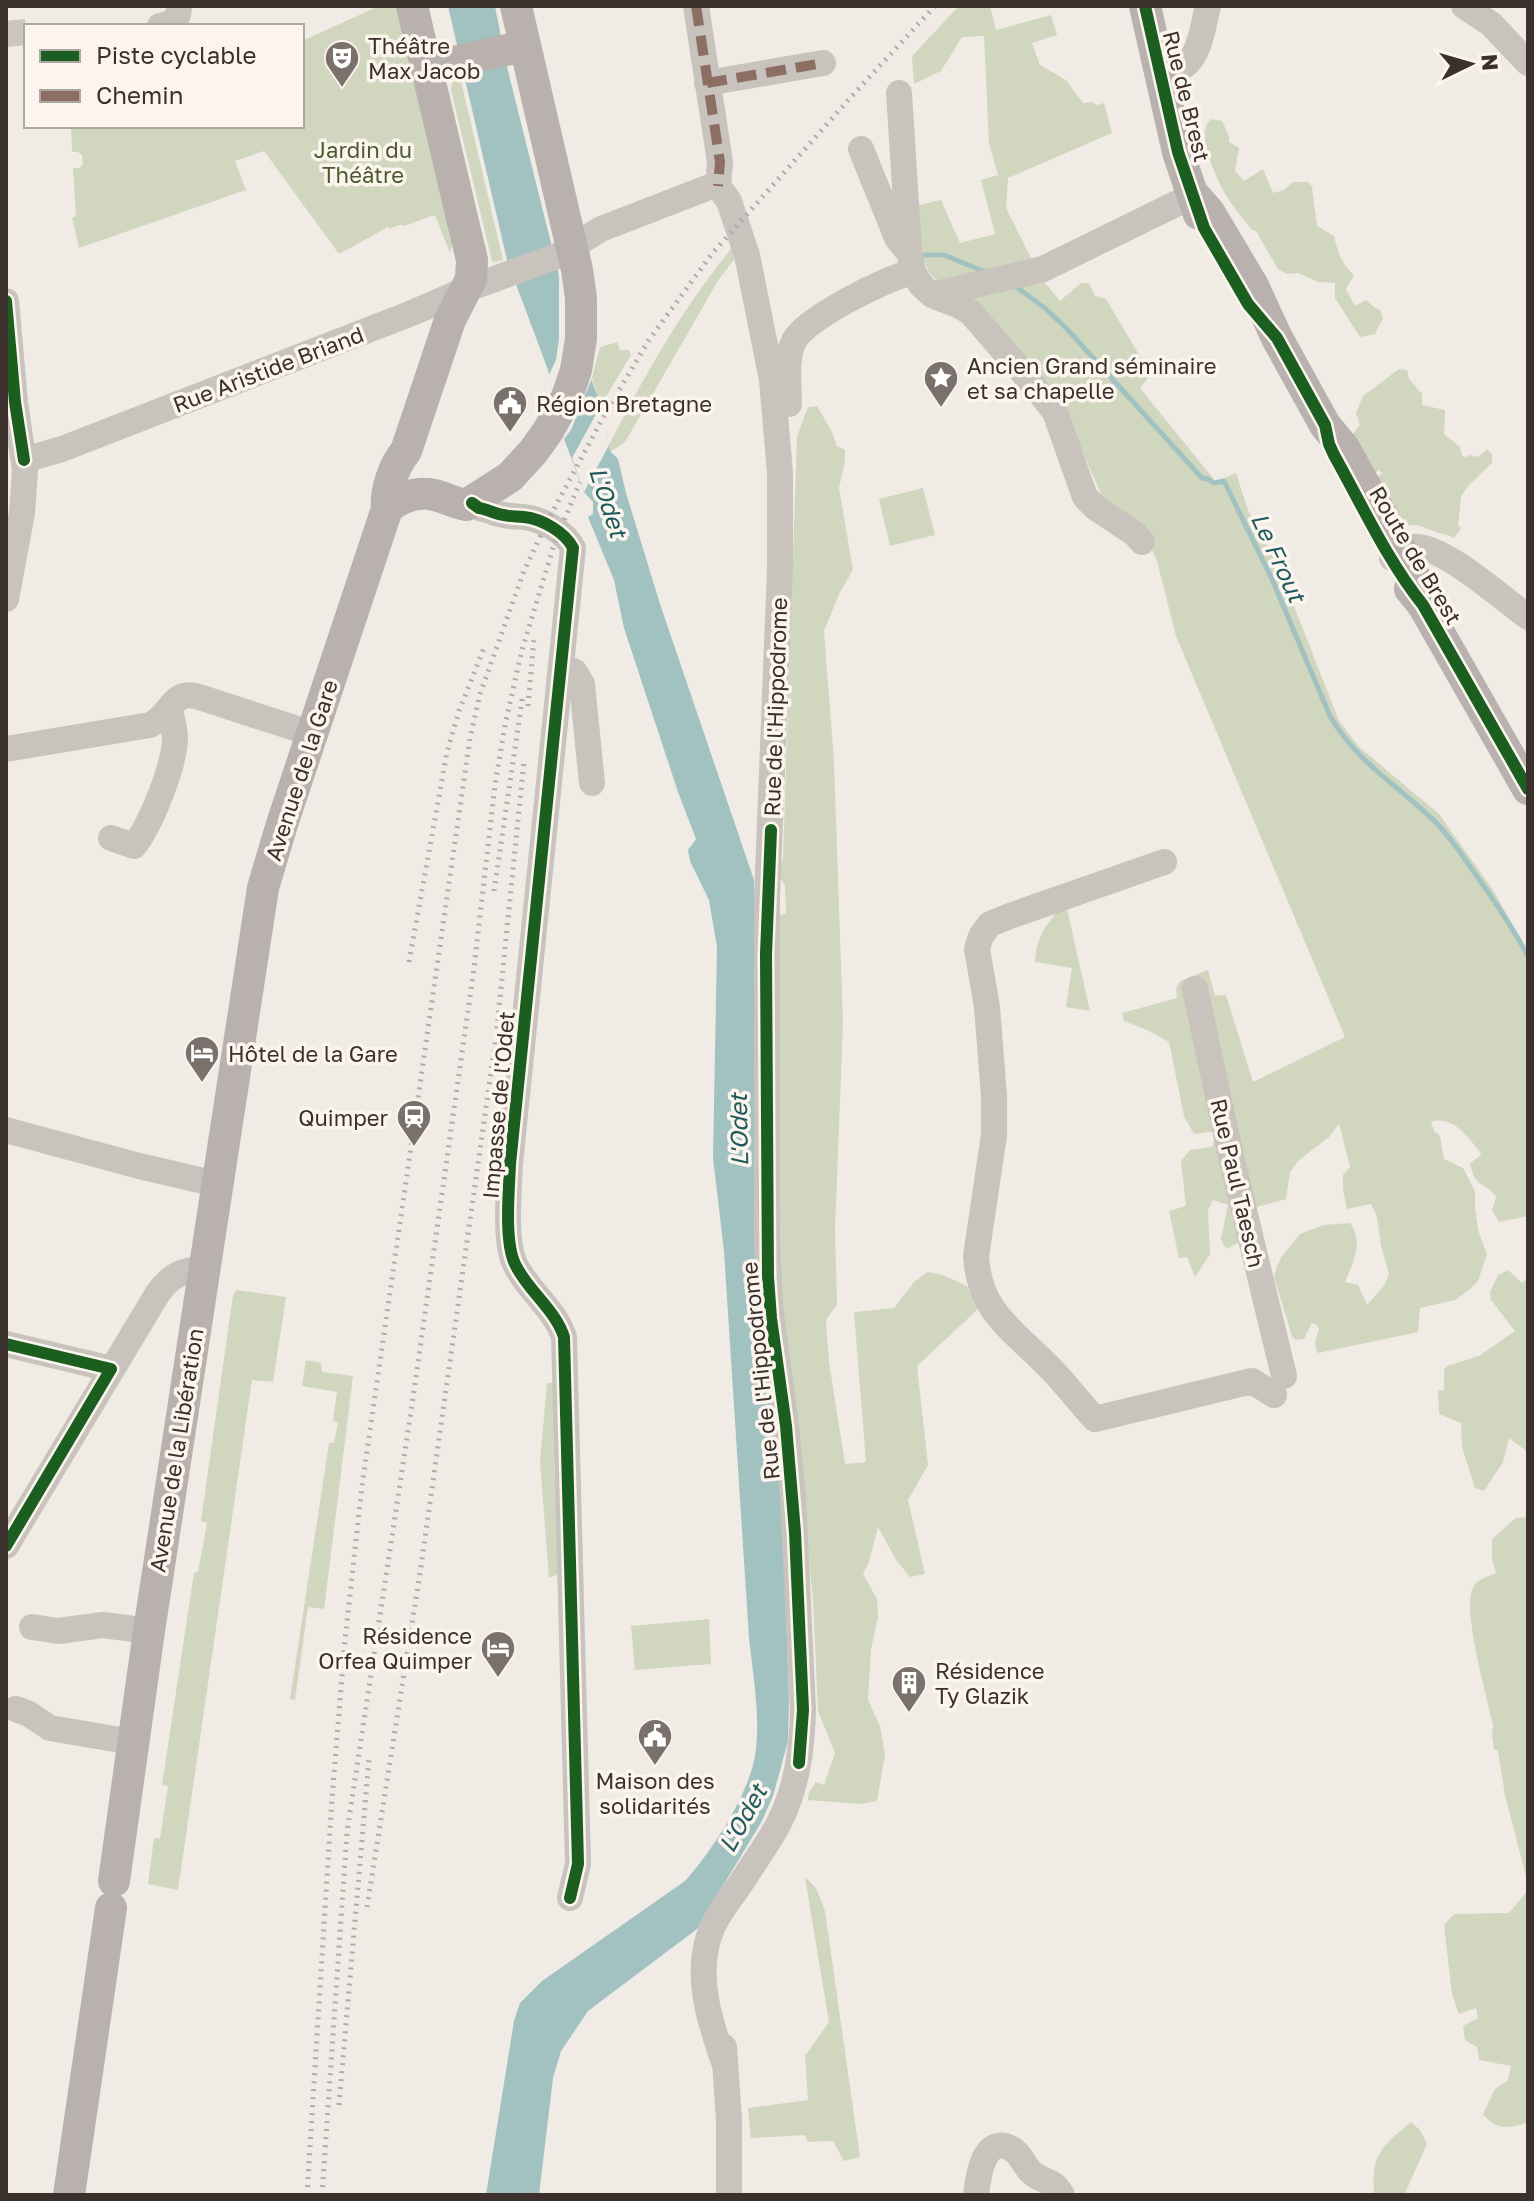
<svg xmlns="http://www.w3.org/2000/svg" width="1534" height="2201" font-family="'Golos Text',sans-serif">
<style>
.green{fill:#d1d6bf}
.water{fill:#a1c2c1}
.pier{fill:#f0ebe5}
.lines{fill:none;stroke-linecap:round;stroke-linejoin:round}
.stream{stroke:#a1c2c1;stroke-width:5}
.minor-tunnel{stroke:#ccc6c0;stroke-width:26;stroke-dasharray:26 13;stroke-linecap:butt}
.minor{stroke:#c9c3be;stroke-width:26}
.major{stroke:#b8b1ad;stroke-width:32}
.rail{stroke:#b1aca8;stroke-width:5;stroke-dasharray:2 6;stroke-linecap:butt}
.quiet{stroke:#8d6e63;stroke-width:10;stroke-dasharray:20 10;stroke-linecap:butt}
.cycleway-casing{stroke:#fbf5ee;stroke-width:17}
.cycleway{stroke:#1b5e20;stroke-width:12}
.labels{text-anchor:middle;dominant-baseline:central;stroke-width:7;stroke-linejoin:round;paint-order:stroke}
.poi-label{font-size:22px;fill:#3b302b;stroke:#fbf5ee;text-anchor:start}
.street-label{font-size:22px;fill:#3b302b;stroke:#fbf5ee}
.park-label{font-size:22px;fill:#4a5a2e;stroke:#fbf5ee}
.water-label{font-size:24px;font-style:italic;fill:#1f5a5e;stroke:#fbf5ee}
</style>
<rect width="100%" height="100%" fill="#f0ebe5"/>
<path class="green" d="M379,6H398L453,241L450,253L435,215L404,226L399,225L389,229L388,227L339,254L264,151L235,161L246,190L79,248L72,218L76,216L73,168H80L83,163L82,155L78,152H72L71,126H302V41Z
M959,6H990L996,30L1051,15L1057,35L1032,43L1040,65L1066,80L1083,103L1093,102L1097,105L1104,103L1112,133L1008,178L1006,208L1041,278L1060,301L1081,283H1089L1095,296L1106,299L1151,375L1140,388L1216,482L1236,473L1248,510L1277,563L1339,721L1359,747L1439,814L1493,890L1528,952V1216L1499,1222L1492,1210L1496,1197C1483,1179 1476,1191 1470,1163L1479,1157L1481,1153C1467,1136 1455,1117 1431,1121L1434,1131L1440,1136L1444,1159L1463,1168L1475,1191V1206L1478,1230L1487,1254L1478,1281L1469,1290L1455,1300L1420,1308L1418,1332L1318,1353C1313,1344 1316,1338 1319,1329L1317,1325L1312,1323L1304,1339L1295,1340L1292,1336L1274,1277L1277,1266L1282,1256L1300,1234L1323,1225L1350,1223C1364,1242 1353,1263 1345,1282L1358,1285L1367,1305L1384,1286L1389,1274L1381,1246L1377,1217L1371,1204L1347,1209L1343,1189V1175L1350,1167L1339,1124L1329,1137L1299,1160L1290,1172L1286,1199L1256,1207L1240,1242L1226,1249L1221,1239L1228,1205L1213,1200L1208,1210L1210,1254L1195,1277L1187,1257L1179,1258L1169,1211L1186,1206L1181,1161L1190,1150L1212,1147L1218,1131L1194,1134L1184,1116L1169,1042L1147,1030L1124,1021L1122,1013L1177,998L1176,989L1180,981L1208,970L1215,996L1226,995L1253,1082L1345,1037L1176,636L1157,561L1144,532L1103,499L1057,392L965,289C957,287 946,288 940,283C916,267 920,230 919,205L941,200L960,243L995,234L981,180L998,175L989,143L984,36L962,37L941,71L914,84L912,56Z
M458,79L461,81L503,260L495,262L492,261L451,90L452,83Z
M1212,119L1222,121L1229,136V142L1239,148L1235,171L1244,181L1263,169L1273,193L1284,190L1293,182H1308L1312,187L1317,226L1334,236C1338,253 1341,263 1354,275L1346,289L1355,306L1366,300L1374,307L1380,310L1383,318L1375,334L1361,337L1358,334L1335,298V283L1318,282L1298,273L1287,274L1278,269L1256,231L1252,230C1243,218 1233,207 1225,194C1217,179 1193,129 1212,119Z
M731,249L737,256L719,279L625,442L610,452L609,445C645,375 681,310 731,249Z
M617,342L620,350H629L631,355L601,405L592,378L599,350L601,347Z
M1399,369L1407,370L1409,379L1422,394V405L1445,410L1444,434L1460,447L1462,456L1466,457L1470,455L1478,457L1487,449L1492,454V463L1467,487L1461,497L1458,526L1461,528L1454,538C1447,534 1441,534 1434,531C1420,527 1421,523 1406,526L1400,522L1377,477L1383,473L1378,470L1375,474L1351,442L1353,434L1360,425L1356,413L1363,396Z
M817,406L832,432L837,446L845,450V461L839,488L853,570L840,592L824,631L834,762L843,1023L835,1230L837,1304L826,1320L829,1362L845,1464L866,1462L854,1312L894,1308L914,1282L928,1272L943,1275L967,1286L978,1309L917,1366L928,1465L908,1500L925,1574L910,1577L896,1560L878,1527L869,1562L863,1574L877,1599L878,1617L871,1649L868,1700L880,1726L885,1755L877,1801L859,1804L808,1800L809,1792L816,1782L824,1785L835,1753L818,1711L813,1599L780,1303L777,915L786,914L785,886L778,874L783,859L797,437L808,407Z
M923,488L935,535L890,546L879,499Z
M1063,906L1067,909L1090,1011L1066,1007L1072,968L1035,962C1037,936 1046,924 1063,906Z
M1508,1270L1522,1283L1528,1278V1455L1525,1450L1509,1438L1503,1462L1484,1491L1475,1488L1462,1447L1461,1423L1439,1414L1438,1391L1444,1390V1370L1447,1366L1479,1356L1515,1331L1491,1300L1490,1292L1498,1275Z
M236,1290L286,1297L273,1382L252,1380L178,1890L148,1884L154,1838L160,1839L168,1786L162,1785L194,1573L198,1572L207,1523L201,1521L233,1295Z
M306,1360L321,1363L322,1372L353,1376L324,1609L308,1607L295,1700L290,1699L329,1443H334L338,1423L333,1421L337,1392L302,1386Z
M547,1383H553L554,1465L559,1574L549,1578L540,1462Z
M1528,1517V1884L1505,1795L1498,1751L1494,1749L1492,1735L1493,1725C1487,1697 1463,1613 1472,1590C1476,1579 1486,1577 1496,1573L1492,1559V1539L1516,1518Z
M709,1619L711,1664L635,1670L631,1626Z
M805,1877L816,1888L825,1911L860,2157L844,2161L833,2141L808,2142L805,2135L751,2138L748,2108L808,2100L805,2056L829,2022Z
M1528,1890V2122C1510,2129 1495,2130 1483,2114L1495,2089L1508,2080L1511,2066L1479,2060L1477,2047L1465,2040L1463,2026L1478,2018L1476,2008L1459,2014L1452,1994L1444,1925L1454,1914L1509,1913Z
M1411,2122L1420,2130L1427,2144L1406,2191L1407,2195H1374C1371,2154 1381,2147 1411,2122Z"/>
<path class="water" d="M448,6H495L507,67L558,271L563,303L601,405L610,451L618,459L626,493L660,604L754,880L758,1288L782,1492L789,1700L788,1741L773,1796L762,1821L697,1929L588,2011L561,2051L553,2078L539,2195H486L514,2021L520,2003L542,1981L685,1881C712,1851 748,1796 755,1756C761,1718 753,1676 749,1638L724,1251L713,1158L717,947L709,900L690,861L688,850L696,839L678,792L624,628L614,580L588,517L593,514V502L584,492L564,439L548,370L507,260Z"/>
<path class="pier" d="M559,278L571,320L592,378L571,430L564,439L549,375L556,360L559,339Z
M601,405L609,445L584,492L572,458Z"/>
<g class="lines">
<path class="stream" d="M925,255H944L988,273
M1015,286L1046,309L1067,329L1202,478L1208,479L1214,483L1224,481L1271,577L1330,716C1357,762 1392,781 1429,816C1445,830 1459,850 1471,868C1492,897 1511,925 1528,956"/>
<path class="minor-tunnel" d="M6,34L26,32"/>
<path class="minor" d="M696,6L720,162L718,186
M1464,6L1491,24L1528,63
M160,26C173,23 179,21 179,6
M1160,75C1168,73 1178,71 1184,66C1201,54 1203,24 1208,6
M707,83L823,63
M899,93L909,250L913,272L921,285L932,295L958,305L970,312L1031,382L1055,412L1085,497L1096,508L1135,534L1142,542
M861,149L897,238L906,249
M718,186L729,201L747,255L772,380L780,473V569L767,898V1241L770,1305L786,1426L793,1497L803,1710C802,1750 797,1787 779,1823C769,1842 755,1861 743,1880C730,1900 713,1918 707,1943C697,1983 711,2025 724,2062
M932,295L1043,269L1194,195
M6,301L15,402L25,471L22,513L6,599
M789,404C789,383 785,360 794,341C804,319 888,277 913,272
M24,460L62,449L412,313L465,290L557,256L601,229L712,186H718
M472,503L479,508C487,509 495,514 504,515C511,517 517,516 524,517C542,519 565,532 573,548L510,1164C509,1190 504,1241 515,1264C527,1290 555,1309 564,1337L578,1864L570,1898
M1392,558C1399,554 1407,548 1415,547C1443,545 1504,600 1528,617
M561,666L575,672L582,684L592,783
M6,749L150,725C172,715 170,691 196,696L313,734
M111,838L134,846C151,824 173,769 175,741C175,730 173,720 169,710
M1164,862L1010,916L990,924L981,936L977,949L987,1007L994,1096V1135L976,1256C979,1310 1010,1328 1045,1363C1063,1380 1078,1401 1095,1419L1252,1381L1274,1395
M1195,989L1230,1152L1284,1376
M6,1130L139,1166L217,1184
M6,1344L111,1369
M6,1546L158,1293C170,1276 183,1269 204,1269
M32,1627L58,1631L103,1625L149,1631
M16,1709L29,1714L50,1728L132,1742
M724,2047L729,2120V2195
M976,2195C978,2178 983,2133 1012,2149C1021,2154 1024,2166 1032,2173C1045,2184 1051,2177 1062,2195"/>
<path class="major" d="M1145,6L1178,152L1199,214
M426,68L511,49L517,46L523,38
M1194,195L1209,212L1253,286L1277,338L1325,425L1344,448L1402,552L1415,578L1423,605
M387,509C397,499 414,492 429,494C441,495 453,503 466,505L510,477L533,452L548,431L567,397L576,370L581,339V298L577,270L516,6
M1410,589L1423,605L1528,789
M114,1881L149,1631L263,888L282,824L387,509C385,491 394,465 406,451L450,320L471,279L472,260L412,6
M69,2195L111,1908"/>
<path class="rail" d="M528,706L534,638
M494,891L523,694
M409,962L447,752L459,711L484,648
M367,1907L420,1573L496,1037L524,761
M339,2105L369,1759
M307,2195L332,1798L345,1640L362,1486L470,738L480,694L524,571L546,524L606,412L649,340L711,255L851,97L935,6
M322,2195L347,1832L412,1405L474,968L495,785L505,725L522,650L554,545L580,482"/>
<path class="quiet" d="M696,6L720,162L718,186
M707,83L823,63"/>
<defs>
<path id="cycleway" d="M1145,6L1178,152L1204,228L1248,304L1277,338L1325,425L1329,444L1334,455C1362,505 1387,560 1423,605L1528,789
M6,301L15,402L24,460
M472,503L479,508C487,509 495,514 504,515C511,517 517,516 524,517C542,519 565,532 573,548L510,1164C509,1190 504,1241 515,1264C527,1290 555,1309 564,1337L578,1864L570,1898
M771,830L766,954L768,1277L771,1318L786,1426L795,1532L803,1710L799,1763
M6,1344L111,1369L6,1546"/>
</defs>
<use href="#cycleway" class="cycleway-casing"/>
<use href="#cycleway" class="cycleway"/>
</g>
<defs>
<symbol id="theatre-pin" viewBox="-11 -11 22 30"><path d="M0 17L-7.5 6A9.5 9.5 0 1 1 7.5 6Z" fill="#7a716c" stroke="#fbf5ee"/><path d="M-5-5.5Q0-4 5-5.5V0Q5 5 0 6Q-5 5-5 0ZM-3.3-2.5H-1v1.5H-3.3ZM1-2.5H3.3v1.5H1ZM-2.8 1Q0 5.5 2.8 1Z" fill="#fff"/></symbol>
<symbol id="sight-pin" viewBox="-11 -11 22 30"><path d="M0 17L-7.5 6A9.5 9.5 0 1 1 7.5 6Z" fill="#7a716c" stroke="#fbf5ee"/><path d="M0-6L1.8-2.2L6-1.7L2.9 1.2L3.7 5.4L0 3.3L-3.7 5.4L-2.9 1.2L-6-1.7L-1.8-2.2Z" fill="#fff"/></symbol>
<symbol id="civic-pin" viewBox="-11 -11 22 30"><path d="M0 17L-7.5 6A9.5 9.5 0 1 1 7.5 6Z" fill="#7a716c" stroke="#fbf5ee"/><path d="M-.6-6.5H3V-4.5H.6V-3L4-1V1h2V6H-6V1h2V-1L-.6-3ZM-1.2 2.5V6h2.4V2.5Z" fill="#fff"/></symbol>
<symbol id="hotel-pin" viewBox="-11 -11 22 30"><path d="M0 17L-7.5 6A9.5 9.5 0 1 1 7.5 6Z" fill="#7a716c" stroke="#fbf5ee"/><path d="M-6-4.5h1.5V1H6V5H4.5V3h-9V5H-6ZM-4 0a1.8 1.8 0 1 1 3.6 0ZM.5 0V-2.5h3Q6-2.5 6 0Z" fill="#fff"/></symbol>
<symbol id="station-pin" viewBox="-11 -11 22 30"><path d="M0 17L-7.5 6A9.5 9.5 0 1 1 7.5 6Z" fill="#7a716c" stroke="#fbf5ee"/><path d="M-3-6H3Q5-6 5-4V2Q5 4 3 4L4.5 6H3L1.5 4h-3L-3 6H-4.5L-3 4Q-5 4-5 2V-4Q-5-6-3-6ZM-3.5-4v3h7v-3ZM-3.5 1v1.5H-2V1ZM2 1v1.5H3.5V1Z" fill="#fff"/></symbol>
<symbol id="building-pin" viewBox="-11 -11 22 30"><path d="M0 17L-7.5 6A9.5 9.5 0 1 1 7.5 6Z" fill="#7a716c" stroke="#fbf5ee"/><path d="M-4-6H4V6H1V3H-1V6H-4ZM-2.5-4.3h1.7v1.8h-1.7ZM.8-4.3h1.7v1.8H.8ZM-2.5-1h1.7V.8h-1.7ZM.8-1h1.7V.8H.8Z" fill="#fff"/></symbol>
</defs>
<g fill-rule="evenodd">
<use href="#theatre-pin" x="322" y="38" width="40" height="54"/>
<use href="#sight-pin" x="921" y="358" width="40" height="54"/>
<use href="#civic-pin" x="490" y="383" width="40" height="54"/>
<use href="#hotel-pin" x="182" y="1033" width="40" height="54"/>
<use href="#station-pin" x="394" y="1097" width="40" height="54"/>
<use href="#hotel-pin" x="478" y="1628" width="40" height="54"/>
<use href="#building-pin" x="889" y="1663" width="40" height="54"/>
<use href="#civic-pin" x="635" y="1716" width="40" height="54"/>
</g>
<g class="labels">
<g class="poi-label">
<text x="368" y="45">Théâtre<tspan x="368" dy="25">Max Jacob</tspan></text>
<text x="967" y="365">Ancien Grand séminaire<tspan x="967" dy="25">et sa chapelle</tspan></text>
<text x="536" y="403">Région Bretagne</text>
<text x="228" y="1053">Hôtel de la Gare</text>
<text x="388" y="1117" text-anchor="end">Quimper</text>
<text x="472" y="1635" text-anchor="end">Résidence<tspan x="472" dy="25">Orfea Quimper</tspan></text>
<text x="935" y="1670">Résidence<tspan x="935" dy="25">Ty Glazik</tspan></text>
<text x="655" y="1780" text-anchor="middle">Maison des<tspan x="655" dy="25">solidarités</tspan></text>
</g>
<g class="street-label">
<text transform="translate(1187 96) rotate(76)">Rue de Brest</text>
<text transform="translate(268 369) rotate(-21)">Rue Aristide Briand</text>
<text transform="translate(1416 555) rotate(59)">Route de Brest</text>
<text transform="translate(775 707) rotate(-88)">Rue de l'Hippodrome</text>
<text transform="translate(301 770) rotate(-72)">Avenue de la Gare</text>
<text transform="translate(498 1105) rotate(-85)">Impasse de l'Odet</text>
<text transform="translate(1238 1183) rotate(77)">Rue Paul Taesch</text>
<text transform="translate(760 1371) rotate(-96)">Rue de l'Hippodrome</text>
<text transform="translate(176 1450) rotate(-81)">Avenue de la Libération</text>
</g>
<g class="park-label">
<text x="363" y="149">Jardin du<tspan x="363" dy="25">Théâtre</tspan></text>
</g>
<g class="water-label">
<text transform="translate(609 502) rotate(72)">L'Odet</text>
<text transform="translate(1279 557) rotate(65)">Le Frout</text>
<text transform="translate(738 1130) rotate(-91)">L'Odet</text>
<text transform="translate(742 1818) rotate(-61)">L'Odet</text>
</g>
</g>
<rect width="1534" height="2201" fill="none" stroke="#3b302b" stroke-width="16"/>
<rect x="24" y="24" width="280" height="104" fill="#fbf5ee" stroke="#aea6a0" stroke-width="2"/>
<rect x="40" y="50" width="40" height="12" fill="#1b5e20" stroke="#aea6a0" stroke-width="2"/>
<text x="96" y="64" font-size="24" fill="#3b302b">Piste cyclable</text>
<rect x="40" y="90" width="40" height="12" fill="#8d6e63" stroke="#aea6a0" stroke-width="2"/>
<text x="96" y="104" font-size="24" fill="#3b302b">Chemin</text>
<g transform="translate(1470 64) rotate(85)" stroke="#fbf5ee" stroke-width="6" paint-order="stroke">
<path d="M0-6L14 30L0 20L-14 30Z" fill="#3b302b"/>
<text y="-12" font-size="22" font-weight="bold" text-anchor="middle" fill="#3b302b">N</text>
</g>
</svg>
